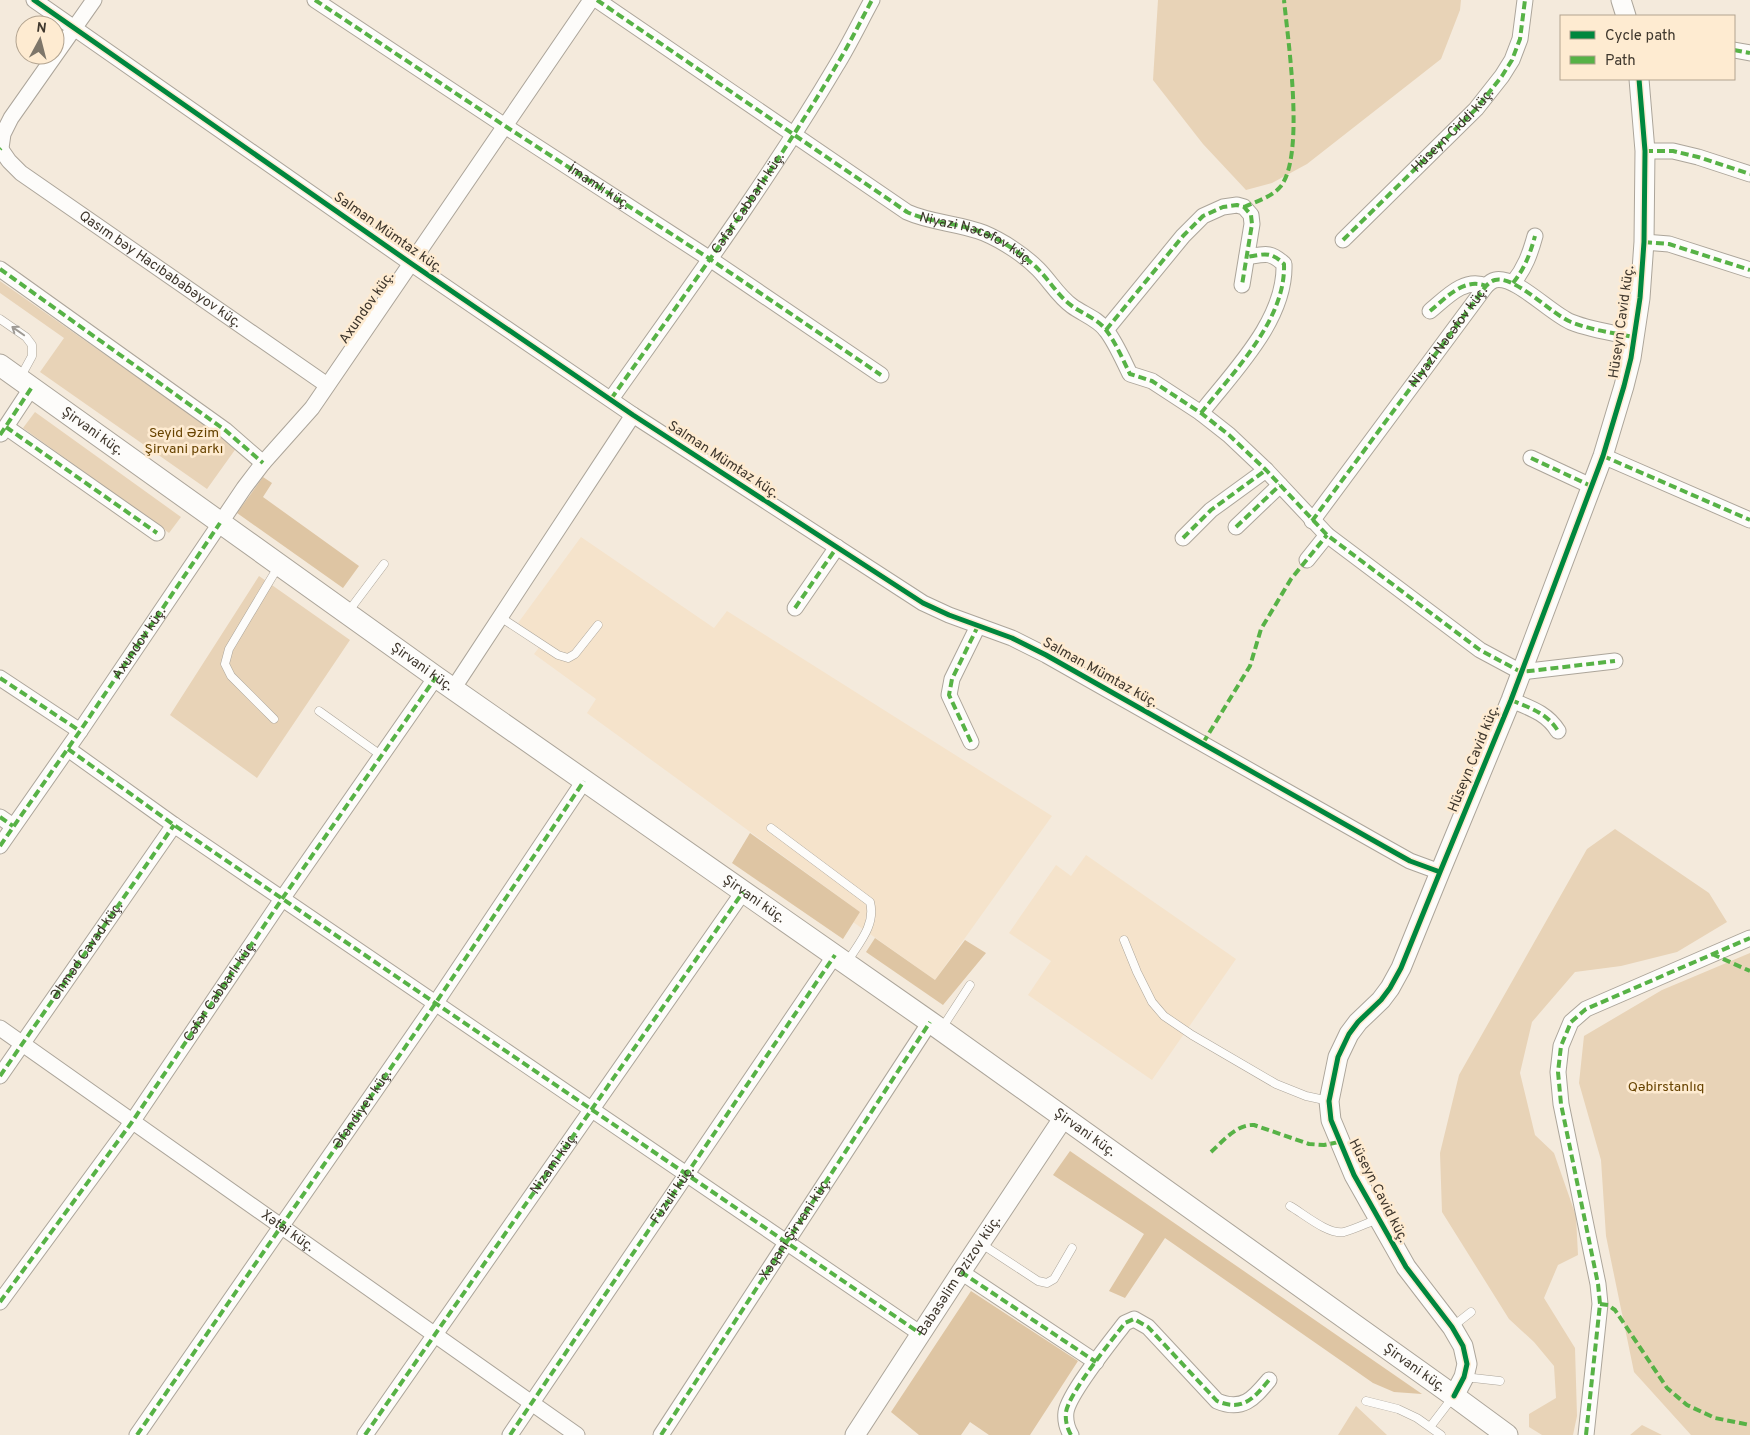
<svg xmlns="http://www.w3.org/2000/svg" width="1750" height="1435" font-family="Overpass,sans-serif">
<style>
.built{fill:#f5e3cb}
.green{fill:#e8d3b7}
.forest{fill:#dec5a3}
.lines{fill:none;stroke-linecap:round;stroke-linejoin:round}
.service-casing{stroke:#aca59a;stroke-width:9}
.minor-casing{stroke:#aca59a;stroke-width:17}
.tertiary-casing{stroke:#aca59a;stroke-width:21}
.secondary-casing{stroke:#aca59a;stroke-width:23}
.service{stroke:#fdfcfa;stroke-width:8}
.minor{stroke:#fdfcfa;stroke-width:15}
.tertiary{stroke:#fdfcfa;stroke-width:19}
.secondary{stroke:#fdfcfa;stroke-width:21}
.quiet{stroke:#57b246;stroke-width:4;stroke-dasharray:8 4;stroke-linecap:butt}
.cycleway-casing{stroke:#feebd1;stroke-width:8}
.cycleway{stroke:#00873e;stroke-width:5}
.oneway{stroke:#9e9a94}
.labels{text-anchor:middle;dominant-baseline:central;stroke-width:5;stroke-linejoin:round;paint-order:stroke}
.street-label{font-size:14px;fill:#3f372d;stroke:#feebd1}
.park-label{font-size:14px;fill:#674300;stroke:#feebd1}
</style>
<rect width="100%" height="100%" fill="#f4eadc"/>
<path class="built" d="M581,537L714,628L727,611L1052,816L935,980L853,922L860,912L587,713L596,699L534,654L544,641L518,623Z
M1086,855L1236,959L1152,1080L1028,995L1051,961L1009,933L1056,865L1071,876Z"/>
<path class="green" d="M1158,0H1461L1460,10L1441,59L1307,164L1272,183L1246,190L1203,144L1153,80Z
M0,281L237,447L207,489L40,372L64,338L0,293Z
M35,412L181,517L169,533L23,428Z
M259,576L350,640L257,778L170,715Z
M1615,829L1709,893L1727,922L1677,952L1621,966L1575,972L1532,1022L1520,1073L1535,1135L1554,1153L1576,1216L1578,1255L1558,1265L1544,1298L1575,1348L1577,1416L1573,1435H1542L1529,1427V1414L1556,1398L1554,1366L1534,1342L1509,1319L1442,1212L1440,1153L1459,1075L1587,849Z
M1750,953V1435H1691L1634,1372L1606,1236L1601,1160L1579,1083L1584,1036L1662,990Z
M1356,1406L1387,1435H1338Z
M1642,1425L1662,1435H1630Z"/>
<path class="forest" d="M263,477L272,483L263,497L359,566L343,588L237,513Z
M750,833L860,912L843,939L732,863Z
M875,938L935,980L965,940L986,953L943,1005L866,952Z
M1070,1151L1422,1394L1394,1392L1373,1383L1165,1238L1125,1298L1109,1291L1144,1234L1053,1175Z
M971,1291L1078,1361L1030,1435H989L970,1422L961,1435H919L891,1412Z"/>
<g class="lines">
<defs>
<path id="service" d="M0,319L26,337L32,345V356L20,378
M348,612L384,564
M500,617L558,655L568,658L575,654L598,625
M319,711L382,756
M274,719L231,676L225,664L229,649L278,567
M771,828L870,902C876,925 859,943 847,962
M1124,940L1137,972L1152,1002L1164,1016L1192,1035L1276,1084L1306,1096L1329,1101
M942,1028L970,985
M1290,1206C1304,1214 1328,1235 1344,1232C1355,1229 1367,1223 1378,1219
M980,1243L1038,1281L1047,1283L1054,1279L1072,1248
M1452,1327L1471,1312
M1464,1377L1500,1381
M1366,1401L1398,1409L1417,1418L1441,1435
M1430,1427L1453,1397"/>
<g id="minor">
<path d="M34,0L412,264L633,415L923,603L949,615L1012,638L1046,655L1385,847L1410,861L1440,872"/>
<path d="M315,0L505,126L710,259L881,375"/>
<path id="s1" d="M597,0L907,212C931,223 959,223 984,233C1003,241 1024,255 1038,269C1050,281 1058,296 1072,306C1083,314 1098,319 1106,330C1116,343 1123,360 1130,374L1152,381L1201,413L1229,435L1266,470L1327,535L1480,650L1521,672L1615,661"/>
<path d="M1734,50L1750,53"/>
<path id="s2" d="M0,148L9,161L21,173L327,385"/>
<path d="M1,148L3,134L11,118L94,0"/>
<path d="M1645,151H1673L1698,157L1750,174"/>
<path id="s3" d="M1343,240L1476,109L1502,76L1512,60L1520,39L1525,0"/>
<path d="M1644,242L1669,244L1750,270"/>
<path d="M0,269L225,430L263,463"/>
<path d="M1513,283C1525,268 1530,254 1535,236"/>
<path d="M1430,311C1446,298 1464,277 1486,286"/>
<path d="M1106,330L1183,236L1203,216L1223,207L1237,205L1244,207L1251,215L1252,224L1242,285"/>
<path d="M611,399C688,290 768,181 836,66C849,45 860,22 872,0"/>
<path d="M1201,413C1233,372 1286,320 1284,264C1270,251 1265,254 1247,257"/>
<path d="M6,427L157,533"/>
<path d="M1,434L32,387"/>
<path d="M1603,456L1750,520"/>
<path d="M1531,458L1591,486"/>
<path id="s4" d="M1312,521L1486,286C1488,284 1491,281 1495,280C1515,275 1551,314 1571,322C1591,330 1613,333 1634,337"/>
<path d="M1236,527L1280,485"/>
<path d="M1183,538L1211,510L1266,470"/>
<path d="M1307,560L1327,535"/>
<path d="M795,608L837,547"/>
<path d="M0,678L80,731"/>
<path d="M453,689L633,415"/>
<path d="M1511,700C1530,708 1547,713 1558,731"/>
<path d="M971,742L949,695L952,679L978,626"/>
<path d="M68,749L174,825L921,1334"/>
<path d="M0,817L13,826"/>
<path id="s5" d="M0,846L80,731L244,488L263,463L312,408L591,0"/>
<path id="s6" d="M0,1028L577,1435"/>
<path id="s7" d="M0,1076L174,825"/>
<path d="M961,1272L1096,1362"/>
<path d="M0,1302L132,1122L282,899L436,677"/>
<path d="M137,1435L435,1004L584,781"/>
<path d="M365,1435L743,892"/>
<path id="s8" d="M510,1435L835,955"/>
<path id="s9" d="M661,1435L930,1022"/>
<path d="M1071,1435C1067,1428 1065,1420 1066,1412C1069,1393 1112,1340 1125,1323L1134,1319L1148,1327L1217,1401C1243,1412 1254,1398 1269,1380"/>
<path d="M1586,1435L1600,1304L1598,1284L1561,1104L1558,1072L1561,1046L1571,1022L1586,1009L1750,938"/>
</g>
<g id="tertiary">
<path d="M1621,0L1626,16"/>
<path d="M1454,1396L1464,1377L1467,1364L1463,1346L1452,1327L1406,1267L1354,1175L1331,1120L1329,1101L1338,1057L1349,1034L1358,1022L1381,1000L1390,988L1401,968L1440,872L1511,700L1603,456L1624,386L1631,358L1640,298L1644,242L1645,151L1639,79"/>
<path id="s10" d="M855,1435L961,1272L1064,1117"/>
</g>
<g id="secondary">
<path id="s11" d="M0,365L436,677L930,1022L1454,1396L1507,1435"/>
</g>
</defs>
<use href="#service" class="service-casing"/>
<use href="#minor" class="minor-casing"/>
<use href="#tertiary" class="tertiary-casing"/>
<use href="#secondary" class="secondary-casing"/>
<use href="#service" class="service"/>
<use href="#minor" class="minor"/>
<use href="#tertiary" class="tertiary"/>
<use href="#secondary" class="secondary"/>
<g class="quiet">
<path id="s12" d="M315,0L505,126L710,259L881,375"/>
<path d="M597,0L907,212C931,223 959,223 984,233C1003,241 1024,255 1038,269C1050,281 1058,296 1072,306C1083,314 1098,319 1106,330C1116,343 1123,360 1130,374L1152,381L1201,413L1229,435L1266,470L1327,535L1480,650L1521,672L1615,661"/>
<path d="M1734,50L1750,53"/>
<path d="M0,149L1,148"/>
<path d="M1645,151H1673L1698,157L1750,174"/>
<path d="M1244,207C1257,201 1272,197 1281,186C1305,154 1288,41 1284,0"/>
<path d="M1343,240L1476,109L1502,76L1512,60L1520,39L1525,0"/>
<path d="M1644,242L1669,244L1750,270"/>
<path d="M0,269L225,430L263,463"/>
<path d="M1513,283C1525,268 1530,254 1535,236"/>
<path d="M1430,311C1446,298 1464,277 1486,286"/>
<path d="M1106,330L1183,236L1203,216L1223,207L1237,205L1244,207L1251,215L1252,224L1242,285"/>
<path id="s13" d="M611,399C688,290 768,181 836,66C849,45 860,22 872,0"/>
<path d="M1201,413C1233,372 1286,320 1284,264C1270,251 1265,254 1247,257"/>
<path d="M6,427L157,533"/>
<path d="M0,435L32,387"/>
<path d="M1603,456L1750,520"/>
<path d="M1531,458L1591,486"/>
<path d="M1312,521L1486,286C1488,284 1491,281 1495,280C1515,275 1551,314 1571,322C1591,330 1613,333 1634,337"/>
<path d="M1236,527L1280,485"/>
<path d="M1183,538L1211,510L1266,470"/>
<path d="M795,608L837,547"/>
<path d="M0,678L80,731"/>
<path d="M1511,700C1530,708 1547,713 1558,731"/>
<path d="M971,742L949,695L952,679L978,626"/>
<path d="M1203,743L1250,666L1261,629L1291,579L1327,535"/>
<path d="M68,749L174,825L921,1334"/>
<path d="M0,817L13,826"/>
<path d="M0,846L80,731L220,523"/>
<path d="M1712,954L1750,971"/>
<path d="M0,1076L174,825"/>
<path d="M1211,1152C1223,1141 1237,1124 1254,1125L1309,1144L1324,1145L1339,1142"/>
<path d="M961,1272L1096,1362"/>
<path id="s14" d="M0,1302L132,1122L282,899L436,677"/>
<path d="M1600,1304L1608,1305L1615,1310L1667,1388L1687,1405L1715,1418L1750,1425"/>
<path id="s15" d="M137,1435L435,1004L584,781"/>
<path id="s16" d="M365,1435L743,892"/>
<path d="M510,1435L835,955"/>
<path d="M661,1435L930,1022"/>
<path d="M1071,1435C1067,1428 1065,1420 1066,1412C1069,1393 1112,1340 1125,1323L1134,1319L1148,1327L1217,1401C1243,1412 1254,1398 1269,1380"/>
<path d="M1586,1435L1600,1304L1598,1284L1561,1104L1558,1072L1561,1046L1571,1022L1586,1009L1750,938"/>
</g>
<defs>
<path id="cycleway" d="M34,0L412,264L633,415L923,603L949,615L1012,638L1046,655L1385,847L1410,861L1440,872
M1454,1396L1464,1377L1467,1364L1463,1346L1452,1327L1406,1267L1354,1175L1331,1120L1329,1101L1338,1057L1349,1034L1358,1022L1381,1000L1390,988L1401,968L1440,872L1511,700L1603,456L1624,386L1631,358L1640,298L1644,242L1645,151L1639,79"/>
</defs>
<use href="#cycleway" class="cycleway-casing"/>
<use href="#cycleway" class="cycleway"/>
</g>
<defs><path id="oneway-shaft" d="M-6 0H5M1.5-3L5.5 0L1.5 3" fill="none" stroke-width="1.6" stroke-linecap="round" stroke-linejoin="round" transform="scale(1.25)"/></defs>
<use class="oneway" href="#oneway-shaft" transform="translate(18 331) rotate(-145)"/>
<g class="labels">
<g class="street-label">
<text stroke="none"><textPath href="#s3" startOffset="155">Hüseyn Ciddi küç.</textPath></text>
<text stroke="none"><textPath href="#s12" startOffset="340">İmamlı küç.</textPath></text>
<text stroke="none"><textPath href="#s13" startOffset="239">Cəfər Cabbarlı küç.</textPath></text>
<text transform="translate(388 233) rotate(35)">Salman Mümtaz küç.</text>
<text stroke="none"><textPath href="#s1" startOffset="450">Niyazi Nəcəfov küç.</textPath></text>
<text stroke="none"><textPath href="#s2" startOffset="202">Qasım bəy Hacıbababəyov küç.</textPath></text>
<text transform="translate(367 308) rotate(-55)">Axundov küç.</text>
<text transform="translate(1622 322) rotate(-82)">Hüseyn Cavid küç.</text>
<text stroke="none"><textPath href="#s4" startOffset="229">Niyazi Nəcəfov küç.</textPath></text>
<text stroke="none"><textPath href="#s11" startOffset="114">Şirvani küç.</textPath></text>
<text transform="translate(723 460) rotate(33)">Salman Mümtaz küç.</text>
<text stroke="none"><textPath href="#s5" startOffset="246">Axundov küç.</textPath></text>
<text stroke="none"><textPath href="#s11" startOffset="519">Şirvani küç.</textPath></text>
<text transform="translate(1100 673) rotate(29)">Salman Mümtaz küç.</text>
<text transform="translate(1474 759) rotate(-68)">Hüseyn Cavid küç.</text>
<text stroke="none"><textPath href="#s11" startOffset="924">Şirvani küç.</textPath></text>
<text stroke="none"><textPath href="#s7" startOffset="152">Əhməd Cavad küç.</textPath></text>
<text stroke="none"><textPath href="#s14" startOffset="381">Cəfər Cabbarlı küç.</textPath></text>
<text stroke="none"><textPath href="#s15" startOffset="396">Əfəndiyev küç.</textPath></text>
<text stroke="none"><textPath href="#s11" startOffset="1329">Şirvani küç.</textPath></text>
<text stroke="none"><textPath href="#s16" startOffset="331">Nizami küç.</textPath></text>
<text transform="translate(1378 1191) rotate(63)">Hüseyn Cavid küç.</text>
<text stroke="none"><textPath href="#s8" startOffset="290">Füzuli küç.</textPath></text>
<text stroke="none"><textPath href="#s9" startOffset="246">Xəqani Şirvani küç.</textPath></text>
<text stroke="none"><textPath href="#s6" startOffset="352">Xətai küç.</textPath></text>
<text stroke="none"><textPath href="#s10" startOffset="190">Babasəlim Əzizov küç.</textPath></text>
<text stroke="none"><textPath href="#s11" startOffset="1734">Şirvani küç.</textPath></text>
</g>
<g class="park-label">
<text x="184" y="433">Seyid Əzim<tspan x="184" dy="16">Şirvani parkı</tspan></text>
<text x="1666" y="1087">Qəbirstanlıq</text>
</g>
</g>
<rect x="1560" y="15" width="175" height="65" fill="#feebd1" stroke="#b2a38f"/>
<rect x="1570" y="31" width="25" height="8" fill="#00873e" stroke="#b2a38f"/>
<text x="1605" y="40" font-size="15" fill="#3f372d">Cycle path</text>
<rect x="1570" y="56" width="25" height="8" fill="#57b246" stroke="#b2a38f"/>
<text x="1605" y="65" font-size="15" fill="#3f372d">Path</text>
<g transform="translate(40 40) rotate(7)"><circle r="24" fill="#feebd1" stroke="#b2a38f"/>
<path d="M0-4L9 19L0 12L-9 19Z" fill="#7e766a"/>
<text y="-8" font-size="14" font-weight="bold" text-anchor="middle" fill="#3f372d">N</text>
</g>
</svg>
